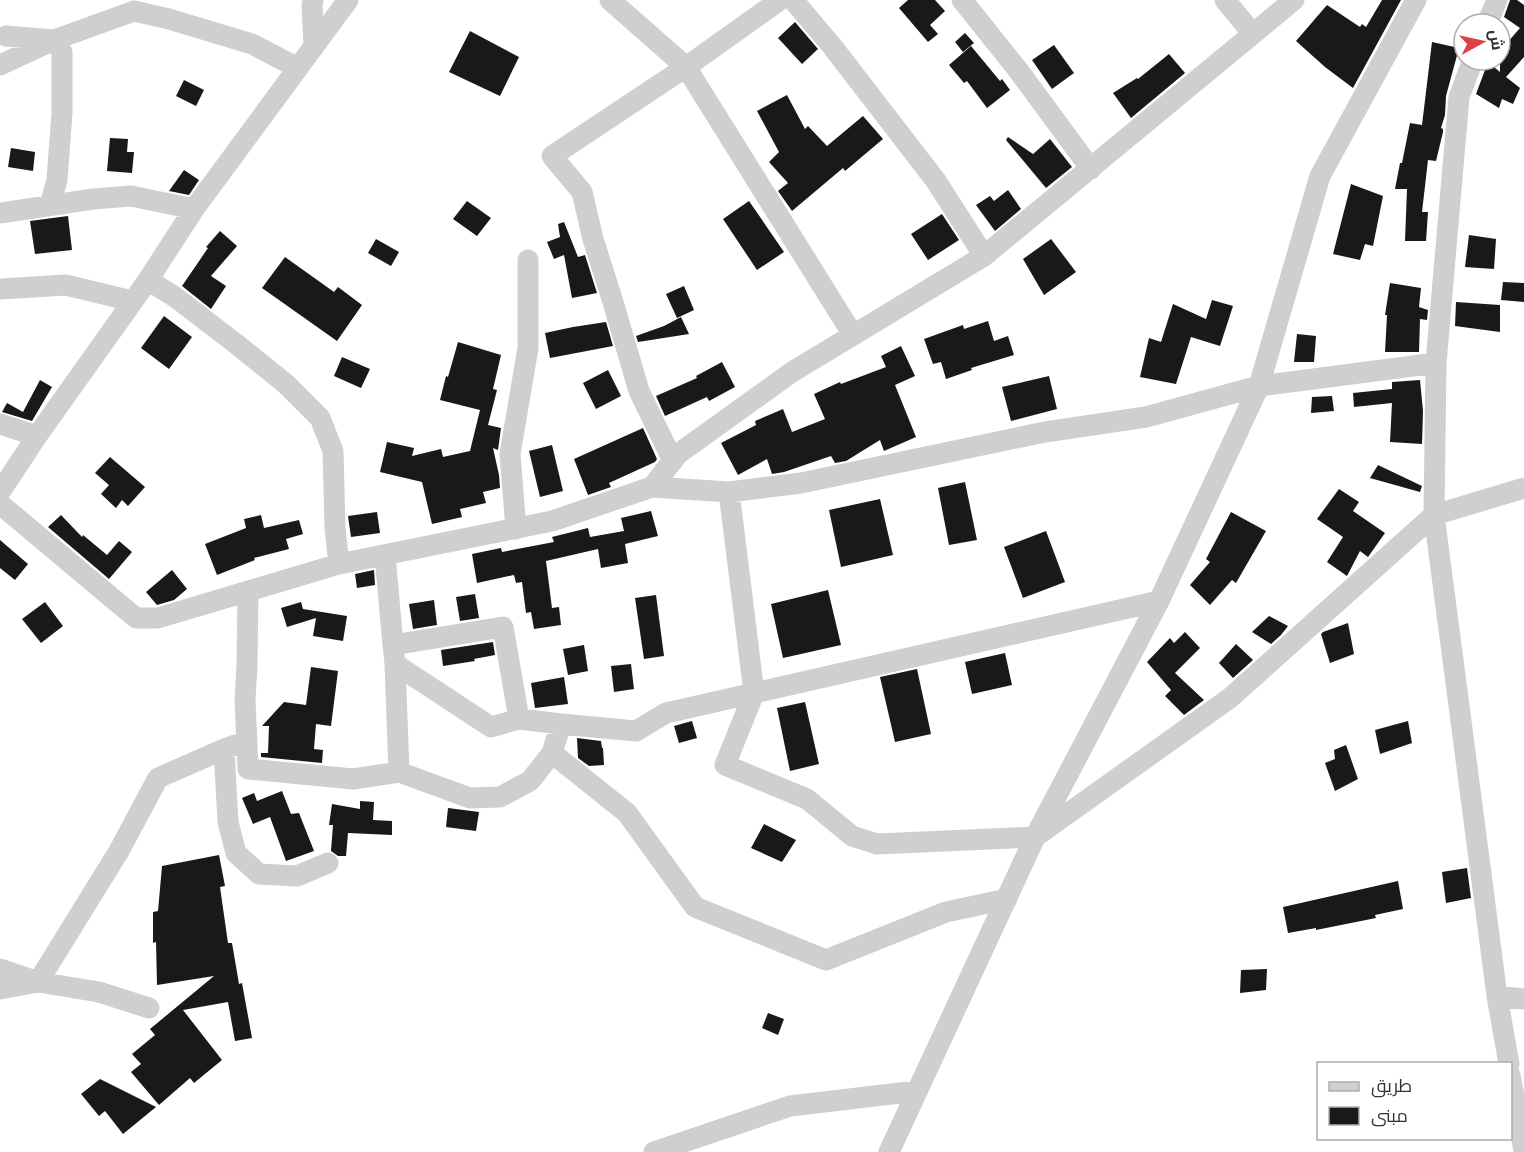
<svg xmlns="http://www.w3.org/2000/svg" width="1524" height="1152" font-family="'Archivo Narrow',Cairo,sans-serif">
<style>
.building{fill:#191919}
.lines{fill:none;stroke-linecap:round;stroke-linejoin:round}
.minor{stroke:#cfcfcf;stroke-width:21}
</style>
<rect width="100%" height="100%" fill="#fff"/>
<path class="building" d="M908,0H935L945,11L930,25L938,34L928,42L899,8Z
M1382,0H1401L1353,88L1325,67L1296,41L1327,5L1360,27L1362,24L1366,27Z
M1510,0H1517L1524,5V57L1506,77L1520,88L1513,104L1502,99L1499,108L1476,94L1488,62L1500,72V51L1520,28L1504,17Z
M795,22L818,49L802,64L778,38Z
M470,31L519,57L500,96L449,72Z
M965,33L974,43L963,52L955,42Z
M1432,42L1459,48L1446,96L1445,115L1441,128L1443,129V132L1436,161L1428,160L1422,212H1428L1426,241H1405L1407,189H1395L1400,163H1402L1410,123L1422,125Z
M1054,45L1074,73L1052,89L1032,60Z
M971,46L1000,81L1002,79L1010,90L987,108L967,81L964,83L949,65Z
M1169,54L1185,73L1131,118L1113,93L1137,78L1138,79Z
M184,80L204,90L196,106L176,96Z
M787,95L805,129L808,126L827,146L863,116L883,139L845,171L843,168L792,211L778,191L788,183L769,162L779,152L757,111Z
M1008,137L1033,154L1050,139L1072,167L1046,188L1006,140Z
M110,138L128,139L127,152H134L132,173L107,171Z
M11,148L35,152L33,171L8,167Z
M184,170L199,180L189,195L169,191Z
M1351,184L1383,196L1373,246L1365,244L1360,260L1333,254Z
M1008,190L1021,209L995,231L976,205L990,196L994,201Z
M467,201L491,218L477,236L453,219Z
M749,201L784,252L757,270L723,219Z
M942,214L959,240L928,260L911,234Z
M68,216L72,250L35,254L30,221Z
M564,222L578,257L585,255L597,293L572,298L564,255L554,259L547,242L560,237L558,224Z
M220,231L237,246L211,276L226,286L211,309L182,286L208,248L206,247Z
M1469,235L1496,239L1494,269L1465,267Z
M376,239L399,252L391,266L368,253Z
M1051,239L1076,272L1044,295L1023,259Z
M285,257L334,292L338,287L362,305L337,341L262,288Z
M1503,282L1524,283V302L1501,300Z
M1390,283L1421,288L1419,307L1428,310L1427,320L1420,319L1419,352H1385L1387,315H1385Z
M684,286L694,310L677,318L666,294Z
M1212,300L1233,306L1220,346L1191,337L1176,384L1140,377L1149,338L1161,342L1173,304L1206,319Z
M1456,302L1500,305V332L1455,326Z
M164,316L192,337L169,369L141,348Z
M681,317L689,334L638,342L636,336L664,326Z
M988,321L994,341L1008,336L1014,355L971,368L972,370L946,379L941,362L933,364L924,339L963,325L964,329Z
M606,322L613,346L550,358L545,333L573,327Z
M1297,334L1316,336L1314,362H1294Z
M458,342L501,355L493,389L497,390L488,425L501,428L498,450L493,448L499,475L500,488L483,492L486,503L460,509L462,517L432,524L422,482L380,472L387,442L414,448L412,456L441,449L443,457L470,451L480,410L440,400L446,376L448,377Z
M901,346L915,376L895,385L916,437L884,451L880,440L846,461L835,463L831,456L784,472L772,474L767,459L738,475L721,443L756,425L755,421L783,409L792,432L825,419L814,394L840,382L841,384L886,367L881,356Z
M342,357L370,369L361,388L334,376Z
M722,362L735,387L709,401L707,397L665,416L656,396L697,378L696,376Z
M608,370L621,396L596,409L583,383Z
M1049,376L1057,409L1011,421L1002,387Z
M40,380L52,387L32,421L2,412L7,403L23,412Z
M1420,380L1423,411L1422,444L1390,442L1392,403L1354,407L1353,393L1392,389V382Z
M1332,396L1334,411L1311,413L1312,397Z
M643,428L657,459L655,462L609,483L611,487L588,495L574,459Z
M552,445L563,491L540,497L529,451Z
M110,457L145,487L128,506L122,500L116,508L101,494L109,485L95,473Z
M1378,465L1422,486L1420,492L1370,478Z
M965,482L977,540L949,545L938,488Z
M1339,489L1359,502L1353,511L1385,533L1368,557L1360,551L1347,576L1327,562L1343,537L1317,519Z
M880,499L893,555L841,567L829,510Z
M651,511L658,536L625,544L628,563L601,568L598,549L546,561L552,608L559,607L561,625L534,629L531,612L526,613L522,582L516,583L514,575L477,583L472,554L501,548L502,552L554,542L552,537L588,528L590,537L624,531L621,518Z
M377,512L380,533L351,537L348,516Z
M1231,512L1266,531L1236,583L1232,580L1210,605L1190,585L1210,562L1206,559Z
M61,515L82,537L83,535L107,555L119,541L132,552L109,579L48,527Z
M261,515L264,528L299,520L303,534L286,539L289,549L254,558L255,560L217,575L205,544L246,528L244,519Z
M1046,531L1065,582L1023,598L1004,547Z
M0,540L28,564L15,580L0,568Z
M172,570L187,589L174,600L157,605L146,592Z
M374,570L375,585L357,588L355,574Z
M828,590L841,645L783,658L771,604Z
M475,594L479,618L460,621L456,597Z
M656,595L664,656L644,659L635,598Z
M434,600L437,625L413,629L409,604Z
M45,602L63,626L41,643L22,619Z
M301,602L303,609L347,616L343,641L313,636L316,618L287,627L281,608Z
M1269,616L1288,626L1281,635L1271,644L1252,632Z
M1348,623L1354,654L1330,663L1321,634L1323,632Z
M1185,632L1200,648L1175,673L1204,700L1184,715L1165,696L1171,690L1147,662L1170,638L1174,643Z
M493,642L495,655L474,659L475,661L443,666L441,650Z
M1236,644L1253,660L1233,678L1219,663Z
M584,645L588,671L568,675L563,649Z
M1005,653L1012,685L972,694L965,662Z
M631,664L634,689L614,692L611,666Z
M311,667L338,671L331,726L316,724L314,749L323,750L322,763L261,757V753H268L269,726H262L284,702L306,705Z
M917,669L931,734L895,742L880,677Z
M564,677L568,704L535,708L531,683Z
M805,702L819,764L790,771L777,708Z
M692,721L697,738L679,743L674,726Z
M1408,721L1412,743L1380,754L1375,730Z
M577,738L601,741L602,748H603L604,765L589,766L578,758Z
M1346,745L1358,779L1335,791L1325,763L1335,759L1334,750Z
M282,791L291,814L299,813L314,851L286,861L270,817L253,824L242,798L254,793L257,801Z
M360,801L374,802L373,820L392,821V835L348,833L346,856H338L331,851L333,825H329L332,804L360,809Z
M448,808L479,812L476,831L446,827Z
M764,824L796,840L782,862L751,848Z
M219,855L225,886L220,887L228,943H232L239,984L242,983L252,1038L235,1041L228,1002L183,1010L222,1060L194,1083L190,1078L159,1105L131,1072L141,1064L132,1054L155,1035L150,1029L214,976L157,985L156,942L153,943V912L158,911L162,866Z
M1467,868L1471,898L1446,903L1442,872Z
M1398,881L1403,909L1375,915L1376,918L1316,930V928L1288,933L1283,907Z
M1267,969L1266,990L1240,993L1241,970Z
M768,1013L784,1019L778,1035L762,1028Z
M100,1079L156,1107L123,1134L105,1111L99,1116L81,1094Z"/>
<g class="lines">
<path class="minor" d="M313,0L312,5L314,47
M610,0L686,67L853,335
M793,0L832,46L936,181L984,256
M962,0L1018,70L1091,169
M1225,0L1253,34
M1487,24L1497,0
M6,36L54,40L134,11L169,19L252,44L298,68
M1473,60L1459,97L1436,363L1434,515L1497,996L1509,1064
M0,65L54,40L62,52V113L57,180L50,205
M0,213L93,199L131,196L194,209
M148,280L175,297L235,343L286,384L320,418L333,451L335,528L339,564
M0,289L66,285L132,301
M0,424L37,436
M673,461L639,391L613,302L593,239L582,192L552,156L686,67L780,0
M652,487L729,492L801,483L1045,432L1146,417L1259,386L1436,363
M0,492L37,436L148,280L194,209L348,0
M729,492L754,693L725,765L807,799L852,836L877,844L1035,837L1230,698L1434,515L1524,488
M0,504L136,618H158L339,564L552,521L652,487L678,454L792,372L984,256L1294,0
M516,529L510,454L528,348V260
M385,555L393,645
M248,591L247,665L245,700L248,769L353,779L399,772
M395,664L399,772L470,798L500,797L530,781L552,753
M519,719L491,727L395,664L393,645L503,627L519,719L561,724
M235,745L224,749L228,822L236,853L259,874L297,876L328,863
M1007,899L946,912L826,960L695,907L627,813L552,753L561,724L636,731L666,713L1159,601
M0,969L38,982L119,851L158,778L224,749
M0,989L38,982L99,992L149,1008
M1497,996L1524,999
M1510,1075L1524,1151
M654,1152L790,1106L917,1091
M889,1152L1035,837L1159,601L1259,386L1320,176L1416,0"/>
</g>
<rect x="1317" y="1062" width="195" height="78" fill="#ffffff" stroke="#adadad" stroke-width="1.5"/>
<rect x="1329" y="1082" width="30" height="9" fill="#cfcfcf" stroke="#adadad" stroke-width="1.5"/>
<text x="1371" y="1092" font-size="18" fill="#323232">طريق</text>
<rect x="1329" y="1107" width="30" height="18" fill="#191919" stroke="#adadad" stroke-width="1.5"/>
<text x="1371" y="1122" font-size="18" fill="#323232">مبنى</text>
<g transform="translate(1482 42) rotate(82)"><circle r="28" fill="#ffffff" stroke="#adadad" stroke-width="1.5"/>
<path d="M0-4.5L10 22L0 15L-10 22Z" fill="#dc4149"/>
<text y="-9" font-size="16" font-weight="bold" text-anchor="middle" fill="#323232">ش</text>
</g>
</svg>
